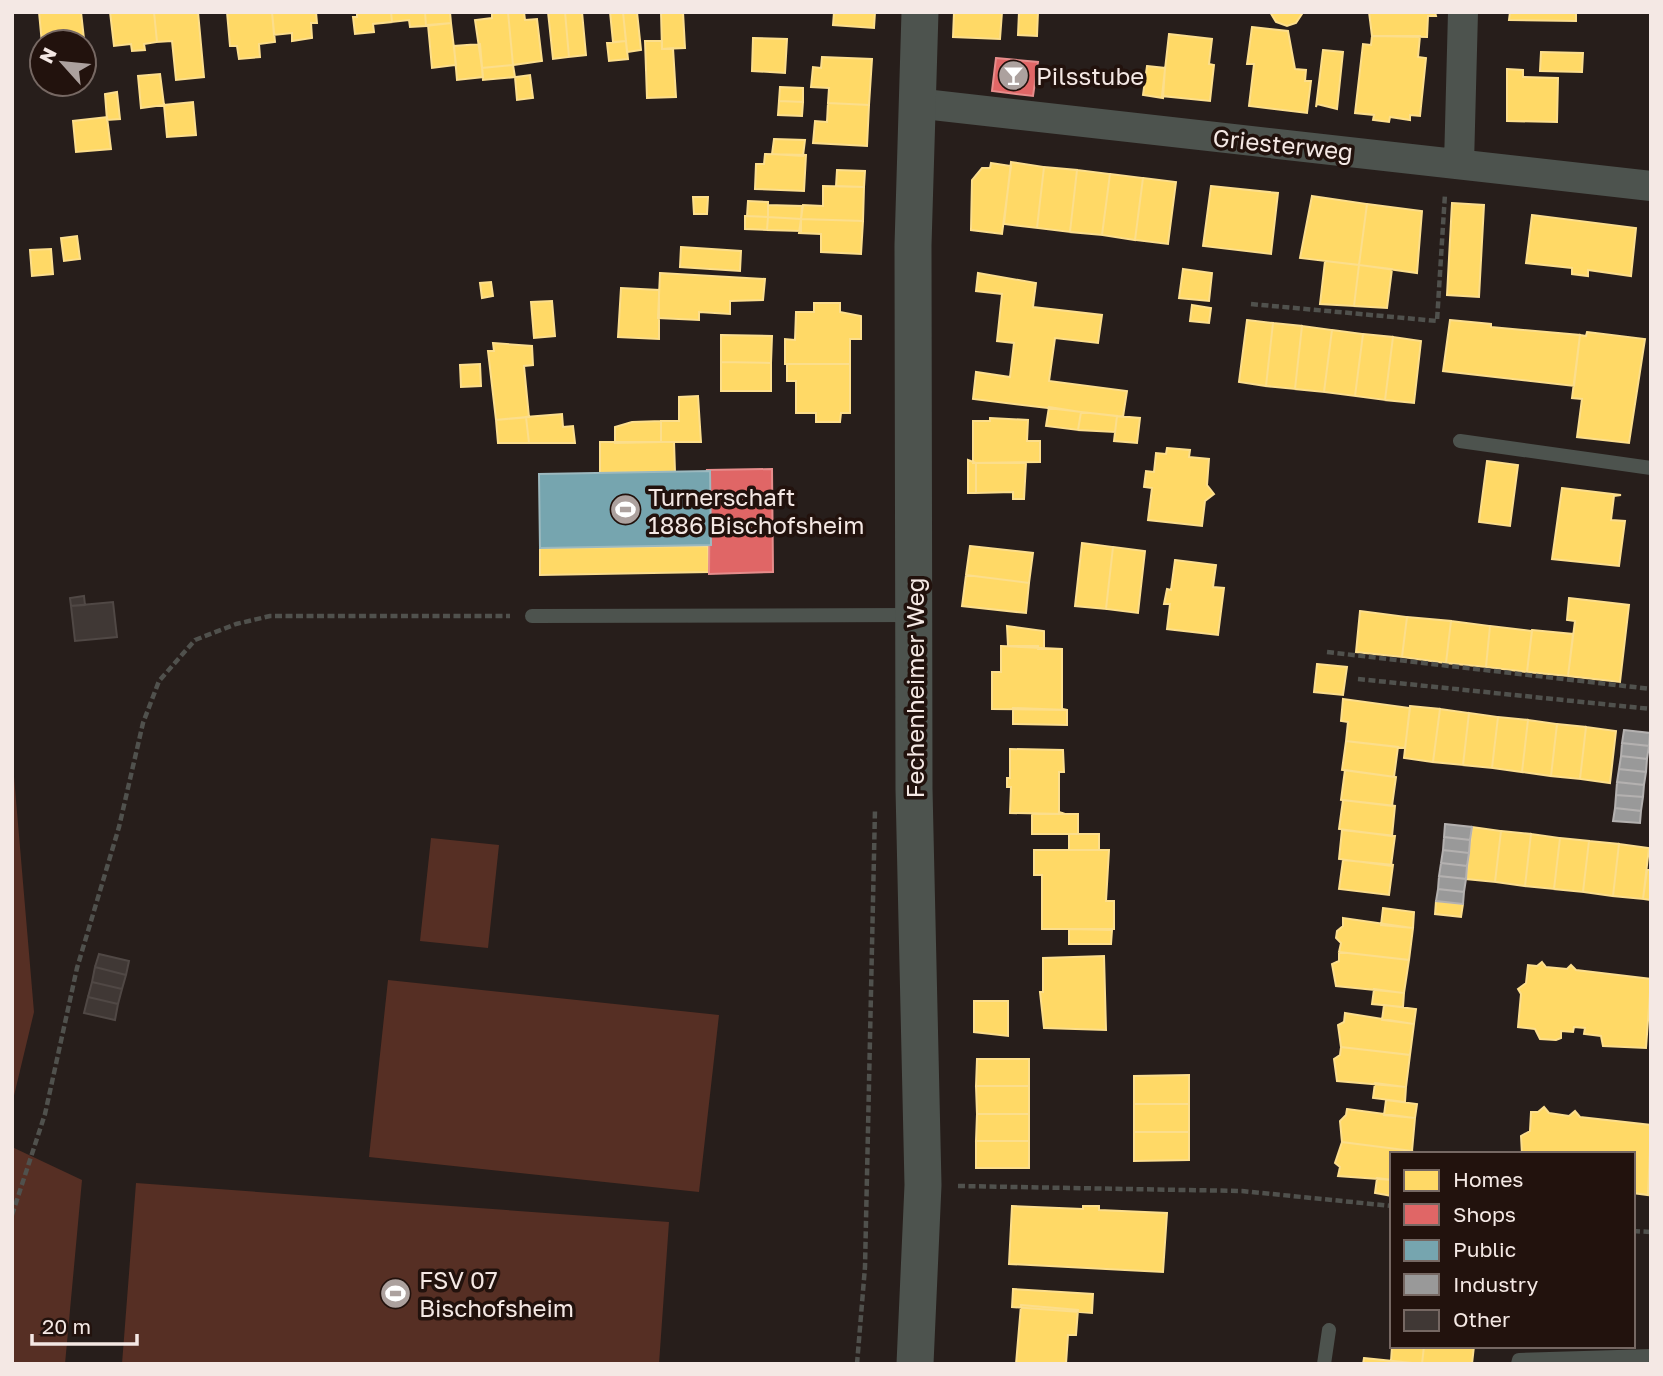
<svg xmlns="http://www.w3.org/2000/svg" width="1663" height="1376" font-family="'Golos Text',sans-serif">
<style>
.green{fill:#562f24}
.homes{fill:#ffd966;stroke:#fcde8c;stroke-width:2}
.shops{fill:#e06666;stroke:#e68d8c;stroke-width:2}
.public{fill:#76a5af;stroke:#9cb9bf;stroke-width:2}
.industry{fill:#999;stroke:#b4b1b0;stroke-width:2}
.building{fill:#403835;stroke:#504845;stroke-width:2}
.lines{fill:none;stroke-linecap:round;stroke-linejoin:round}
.path{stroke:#50514d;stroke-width:4.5;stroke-dasharray:7 3.5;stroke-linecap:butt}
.service{stroke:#4d534e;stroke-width:14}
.minor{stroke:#4d534e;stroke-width:30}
.tertiary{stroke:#4d534e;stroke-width:37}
.labels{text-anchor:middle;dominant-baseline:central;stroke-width:7;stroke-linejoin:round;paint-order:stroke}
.poi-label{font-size:24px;fill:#f4e8e4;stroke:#22120d;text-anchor:start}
.street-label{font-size:24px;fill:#f4e8e4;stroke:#22120d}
</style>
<rect width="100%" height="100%" fill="#271e1b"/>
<path class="green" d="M12,753L34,1012L12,1104Z
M431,838L499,845L488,948L420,941Z
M388,980L719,1015L699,1192L369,1157Z
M12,1147L82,1180L65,1364H12Z
M136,1183L669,1222L659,1364H122Z"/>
<path class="homes" d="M39,12H81L88,75L84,76V42L42,44Z
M110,12H154L157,42L144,44L145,50L132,51L131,44L114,46Z
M154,12H198L204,77L176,80L172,41L157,42Z
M227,12H272L275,42L259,44L260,57L239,59L237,46H230Z
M272,12H316L317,23H311L312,38L292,41V33L274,35Z
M357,12H391L392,22L373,24L374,32L355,34L353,17H357Z
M391,12H425L426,26L410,27L409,20L392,22Z
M425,12H450L451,23L426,26Z
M492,12H508L513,65L482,68L475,20L492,18Z
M508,12H524L525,20L537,19L542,61L513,65Z
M548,12H565L569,57L553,59Z
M565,12H582L586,55L569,57Z
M610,12H623L626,41L613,42Z
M623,12H637L641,50L627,52Z
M661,12H683L685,48L662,49Z
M834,12H875L874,28L833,25Z
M954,12H1002L1000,39L953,37Z
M1019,12H1038L1037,36L1018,35Z
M1270,12H1302V14L1296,23L1287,26L1276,22Z
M1369,12H1435L1436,16H1428L1427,37L1372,36Z
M1510,12H1576V21L1509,20Z
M451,23L456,65L432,68L428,25Z
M1252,27L1288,31L1295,69L1306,70L1305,81H1311L1307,113L1249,106L1254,64H1247Z
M1169,34L1212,39L1209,64L1214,65L1210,101L1162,96Z
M1372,36H1420L1418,57L1426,58L1420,116L1410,115V120L1390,117L1389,122L1373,120L1374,115L1355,113L1363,44L1371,45Z
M753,38L787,39L785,73L752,71Z
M626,41L628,59L609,61L607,43Z
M645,41H662V49L673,48L676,97L647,98Z
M480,44L483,77L457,80L454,46Z
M1323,50L1343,52L1337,109L1317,104L1316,107Z
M1541,52L1583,53L1582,72L1540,71Z
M822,57L872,59L869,105L828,103L829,88L811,87L813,67L821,68Z
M513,65L515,77L483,80L482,68Z
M1147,66L1165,68L1163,98L1143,95Z
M1507,69L1523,70V77L1558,78L1557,122L1507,121Z
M160,74L164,105L141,108L138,76Z
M530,75L533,98L517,100L515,77Z
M780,87L803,88V102L779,101Z
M117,92L120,119L107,120L105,94Z
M779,101L803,102L802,116L778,115Z
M193,102L196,135L167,137L164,105Z
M828,103L869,105L867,146L813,143L815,121L827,122Z
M107,117L111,149L76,152L73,121Z
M774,139L805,140L803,156L772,154Z
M765,154L806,155L804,191L755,189L756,164H764Z
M1011,162L1044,167L1037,228L1004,224Z
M991,163L1011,166L1002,234L971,230L972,180L982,168H990Z
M1044,167L1077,170L1070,232L1037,228Z
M837,170L865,171L864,187L836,186Z
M1077,170L1110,174L1102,235L1070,232Z
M1110,174L1143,178L1135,240L1102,235Z
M1143,178L1176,182L1168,244L1135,240Z
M823,186L864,187L863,221L801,219L803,205L823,206Z
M1211,186L1278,193L1271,254L1203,246Z
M1312,196L1367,204L1359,265L1300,258Z
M693,197H708L707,214H694Z
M748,201L768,202V217L747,216Z
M1452,203L1484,205L1479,297L1447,295Z
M1367,204L1422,211L1417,273L1359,265Z
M768,205L802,206L801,219L768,217Z
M1532,215L1636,228L1631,276L1588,270V276L1572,274V268L1526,263Z
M745,216L768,217L767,230L745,229Z
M768,217L801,219V231L767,230Z
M801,219L863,221L861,254L821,252V234L799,233Z
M77,236L80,259L64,261L61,238Z
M681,247L741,251L740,271L680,267Z
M51,249L53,274L32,276L30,250Z
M1325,261L1359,265L1354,306L1320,304Z
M1359,265L1392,269L1387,308L1354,306Z
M1183,269L1212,273L1209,301L1179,298Z
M660,273L765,279L763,300L730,301V314L699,312V320L658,318Z
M978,273L1036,283L1033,307L1102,315L1098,343L1055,338L1049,381L1127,391L1123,417L973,399L976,372L1010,377L1014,343L997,341L1002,294L976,291Z
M491,282L493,296L482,298L480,283Z
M621,288L659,290V339L618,337Z
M552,301L555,336L534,338L531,302Z
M814,303H840V312L861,316V339H850V364H785V339L795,340L796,312H814Z
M1192,305L1211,308L1209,323L1190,321Z
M1247,320L1273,323L1266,386L1239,382Z
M1450,320L1491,324V327L1580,335L1574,386L1443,371Z
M1273,323L1302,326L1295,389L1266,386Z
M1302,326L1332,330L1324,392L1295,389Z
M1332,330L1363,334L1355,396L1324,392Z
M1587,332L1645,339L1629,443L1577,437L1582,399L1572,398L1580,335L1586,336Z
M1363,334L1393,337L1385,400L1355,396Z
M721,335L772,336L771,363L721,362Z
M1393,337L1421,341L1414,403L1385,400Z
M493,343L532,346L533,365L524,366L529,417L496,420L488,351H494Z
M721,362L771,363V391H721Z
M480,364L481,386L461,387L460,365Z
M787,364H850V413H841L840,422H816V413H796V381H787Z
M698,396L701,442H661V421H679V397Z
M1049,407L1081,412L1078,430L1046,426Z
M1081,412L1117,416L1115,432L1078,430Z
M562,414L563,427L573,426L575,443H529L526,417Z
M1117,416L1140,418L1137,443L1114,441Z
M526,417L529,443H498L496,420Z
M990,418L1028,420L1027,441H1040V462L973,463V421H990Z
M661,421V442L615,443V427L632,422Z
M600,442H674L675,472L600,473Z
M1167,448L1190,450L1189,457L1209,459L1207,485L1214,494L1205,501L1202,526L1148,520L1152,488L1144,487L1146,471L1154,472L1156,453L1166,454Z
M968,460L976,463V493H968Z
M1487,461L1518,465L1510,526L1479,522Z
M976,463H1026L1024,499H1013V492L976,493Z
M1562,488L1621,495L1614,496L1611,520L1625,521L1619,566L1552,559Z
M1082,543L1113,547L1106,609L1075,606Z
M708,546L709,572L540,575V548Z
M970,546L1033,553L1029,583L966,575Z
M1113,547L1145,551L1138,613L1106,609Z
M1175,560L1216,565L1213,587L1224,588L1218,635L1167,629L1170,604H1164L1167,589L1171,590Z
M966,575L1029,583L1026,613L962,606Z
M1569,598L1629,605L1620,682L1568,676L1575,621L1567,620Z
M1360,611L1407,617L1402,657L1356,652Z
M1407,617L1451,621L1446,663L1402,657Z
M1451,621L1490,626L1486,667L1446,663Z
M1007,626L1044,631V649H1038V646H1008Z
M1490,626L1532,631L1527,672L1486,667Z
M1532,630L1573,634L1568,676L1527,672Z
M1001,646L1062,649V709L1067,710L992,709V672H1001Z
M1317,664L1347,667L1343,695L1314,692Z
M1343,699L1410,708L1405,748L1346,741L1348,722L1341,721Z
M1410,706L1440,709L1433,762L1404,758Z
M1013,708L1067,710V725L1013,724Z
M1440,709L1469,713L1463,765L1433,762Z
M1469,713L1498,717L1492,768L1463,765Z
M1498,717L1528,720L1522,772L1492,768Z
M1528,720L1557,724L1551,776L1522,772Z
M1557,724L1586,727L1580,779L1551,776Z
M1586,727L1616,731L1610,783L1580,779Z
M1346,741L1398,747L1394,777L1342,770Z
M1010,749L1063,750L1064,772H1059V812L1065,814L1010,813L1011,787H1007V778H1010Z
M1345,770L1396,777L1392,806L1341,800Z
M1343,800L1395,806L1392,836L1339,829Z
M1032,814H1078V834H1032Z
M1472,827L1501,831L1495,882L1466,879Z
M1342,830L1395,836L1391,866L1339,859Z
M1501,831L1531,834L1525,886L1495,882Z
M1069,834H1099V850H1069Z
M1531,834L1560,838L1554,889L1525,886Z
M1560,838L1589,841L1583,892L1554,889Z
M1589,841L1619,844L1613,896L1583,892Z
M1619,844L1649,848L1643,899L1613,896Z
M1034,850H1109L1106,901H1114V929H1042V875H1034Z
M1343,860L1393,865L1389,895L1339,889Z
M1647,870H1651V900L1643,899Z
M1436,901L1463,904L1461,917L1435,914Z
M1383,908L1414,912L1413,928L1381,925Z
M1343,918L1413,928L1409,960L1339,952L1341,943L1336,938L1337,931L1343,926Z
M1069,929L1112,930L1111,944H1069Z
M1339,952L1409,960L1404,993L1336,986L1332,964L1339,961Z
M1104,956L1106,1030L1044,1028L1040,992H1043V958Z
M1542,962L1546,967L1567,969L1571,965L1576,970L1651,979L1646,1048L1603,1046L1601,1036L1584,1034L1585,1028L1574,1027L1573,1032L1561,1031V1038L1556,1040L1540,1039L1535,1029L1518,1027L1521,994L1518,989L1526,983L1528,965L1537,966Z
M1374,989L1404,993L1403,1007L1372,1004Z
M974,1001H1008V1036L974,1032Z
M1384,1005L1416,1009L1414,1024L1382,1020Z
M1345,1013L1414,1024L1410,1055L1341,1047L1338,1025L1344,1022Z
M1341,1047L1410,1055L1406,1087L1337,1081L1334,1059L1340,1055Z
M977,1059H1029V1086H976Z
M1189,1075V1104H1134V1076Z
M1375,1083L1406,1087L1405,1102L1373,1098Z
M976,1086H1029V1114H977Z
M1386,1100L1417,1104L1415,1118L1384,1115Z
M1134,1104H1189V1132H1134Z
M1544,1107L1549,1113L1569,1116L1575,1111L1580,1117L1651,1125L1648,1195L1633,1193V1154H1522L1521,1136L1530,1131L1531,1112H1538Z
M1347,1109L1415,1118L1412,1151L1342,1142L1340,1121L1346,1115Z
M977,1114H1029V1141H976Z
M1134,1132H1189V1160L1134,1161Z
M976,1141H1029V1168H976Z
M1342,1142L1412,1151L1411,1154H1392V1180L1338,1176L1340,1167L1335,1163Z
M1377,1178L1392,1180V1196L1375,1193Z
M1012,1206L1083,1209V1206H1099V1210L1167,1213L1163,1272L1009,1264Z
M1013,1289L1093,1294L1092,1313L1012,1307Z
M1021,1305L1078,1310L1076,1335H1068L1066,1364H1016Z
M1392,1346H1424L1422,1364L1391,1361Z
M1424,1346H1474L1472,1364H1422Z
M1364,1358L1422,1364H1363Z"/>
<path class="shops" d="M996,58L1038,62L1033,96L992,91Z
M772,469L773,572L709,574L710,471L706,470Z"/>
<path class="public" d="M710,471L711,545L540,548L539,474Z"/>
<path class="industry" d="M1624,730L1650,733L1649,746L1622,743Z
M1622,743L1649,746L1647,759L1621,756Z
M1621,756L1647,759L1646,772L1619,769Z
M1619,769L1646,772L1644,785L1617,782Z
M1617,782L1644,785L1643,797L1616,795Z
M1616,795L1643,797L1641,811L1615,808Z
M1615,808L1641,811L1640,823L1613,821Z
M1445,824L1472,827L1470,840L1444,837Z
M1444,837L1470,840L1469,853L1443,850Z
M1443,850L1469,853L1467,866L1441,863Z
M1441,863L1467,866L1466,879L1439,876Z
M1439,876L1466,879L1464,892L1438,889Z
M1438,889L1464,892L1463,904L1436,901Z"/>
<path class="building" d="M84,596L85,605L71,606L70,598Z
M113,602L117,637L75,641L71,606Z
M99,954L129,961L126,975L95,967Z
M95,967L126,975L122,989L92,982Z
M92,982L122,989L118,1004L88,997Z
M88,997L118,1004L115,1020L84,1013Z"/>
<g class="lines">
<path class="path" d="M1251,304L1437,321L1445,194
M1327,652L1651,689
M1358,679L1651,709
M958,1186L1242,1191L1392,1206
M12,1215L45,1114L77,968L119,827L143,723L159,681L195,640L236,624L270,616H510
M1633,1231L1651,1232
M857,1364L865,1267L875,809"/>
<path class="service" d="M1460,441L1651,468
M532,616L913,615
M1324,1364L1329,1330
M1518,1364L1519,1360L1651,1356"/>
<path class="minor" d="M915,103L1651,186
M1459,164L1463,12"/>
<path class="tertiary" d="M915,1364L923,1185L914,789L913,245L920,12"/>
</g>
<defs>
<symbol id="bar-disc" viewBox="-11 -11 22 22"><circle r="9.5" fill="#aca19e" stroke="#22120d"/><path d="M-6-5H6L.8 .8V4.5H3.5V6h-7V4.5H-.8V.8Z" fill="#fff"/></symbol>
<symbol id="stadium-disc" viewBox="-11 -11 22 22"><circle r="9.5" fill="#aca19e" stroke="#22120d"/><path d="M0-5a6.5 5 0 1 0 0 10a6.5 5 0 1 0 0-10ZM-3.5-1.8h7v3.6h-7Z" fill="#fff"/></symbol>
</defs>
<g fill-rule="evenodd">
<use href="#bar-disc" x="996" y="58" width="35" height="35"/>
<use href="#stadium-disc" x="608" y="492" width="35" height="35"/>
<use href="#stadium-disc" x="378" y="1276" width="35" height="35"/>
</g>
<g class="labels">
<g class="poi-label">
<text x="1036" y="75">Pilsstube</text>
<text x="648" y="496">Turnerschaft<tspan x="648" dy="28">1886 Bischofsheim</tspan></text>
<text x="419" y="1279">FSV 07<tspan x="419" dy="28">Bischofsheim</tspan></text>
</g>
<g class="street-label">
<text transform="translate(1283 144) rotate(6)">Griesterweg</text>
<text transform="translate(914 688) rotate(-90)">Fechenheimer Weg</text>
</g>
</g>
<rect width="1663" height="1376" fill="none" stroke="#f4e8e4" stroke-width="28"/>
<rect x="1390" y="1152" width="245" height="196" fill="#22120d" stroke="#766863" stroke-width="2"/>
<rect x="1404" y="1170" width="35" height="21" fill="#ffd966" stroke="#766863" stroke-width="2"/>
<text x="1453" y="1187" font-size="21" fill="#f4e8e4">Homes</text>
<rect x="1404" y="1204" width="35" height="21" fill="#e06666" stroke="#766863" stroke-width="2"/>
<text x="1453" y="1222" font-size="21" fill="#f4e8e4">Shops</text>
<rect x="1404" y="1240" width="35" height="21" fill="#76a5af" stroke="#766863" stroke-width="2"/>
<text x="1453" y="1257" font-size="21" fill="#f4e8e4">Public</text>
<rect x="1404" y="1274" width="35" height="21" fill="#999999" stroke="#766863" stroke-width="2"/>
<text x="1453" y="1292" font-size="21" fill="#f4e8e4">Industry</text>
<rect x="1404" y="1310" width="35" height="21" fill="#403835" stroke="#766863" stroke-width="2"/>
<text x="1453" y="1327" font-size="21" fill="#f4e8e4">Other</text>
<g transform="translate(63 63) rotate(297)"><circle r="33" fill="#22120d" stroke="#766863" stroke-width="2"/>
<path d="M0-5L12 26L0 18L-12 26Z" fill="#aca19e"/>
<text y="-10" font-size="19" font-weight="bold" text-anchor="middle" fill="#f4e8e4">N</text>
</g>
<path d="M32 1334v10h105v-10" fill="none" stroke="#f4e8e4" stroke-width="3.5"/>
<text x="42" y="1334" font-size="21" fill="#f4e8e4" stroke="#22120d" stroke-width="5" paint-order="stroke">20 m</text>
</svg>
